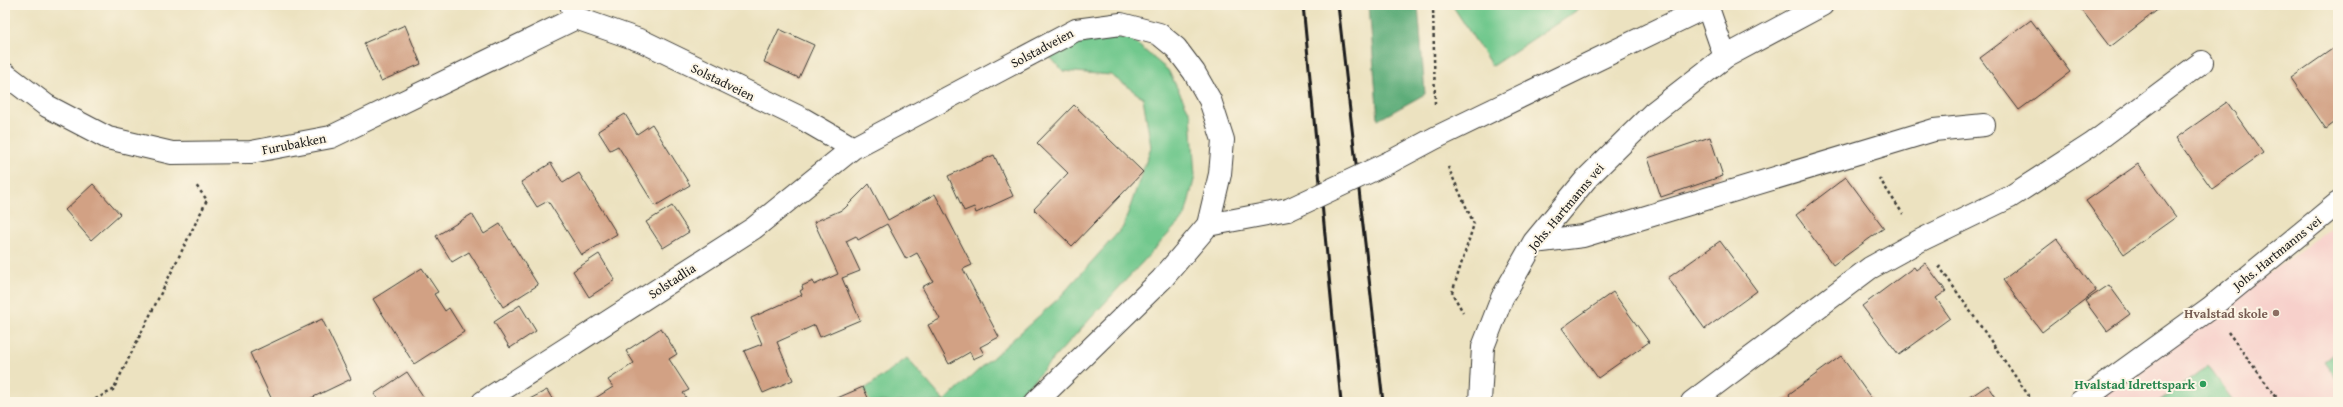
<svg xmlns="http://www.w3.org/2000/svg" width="2343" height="407" font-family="'Gentium Book Plus',serif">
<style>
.built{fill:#f7d0cb}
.green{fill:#71c88d;stroke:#467254}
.forest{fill:#5cac78;stroke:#3c644a}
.building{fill:#d2a184}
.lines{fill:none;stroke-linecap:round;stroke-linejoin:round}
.minor-casing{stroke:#3b3a35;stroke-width:24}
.path{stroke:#3b3a35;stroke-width:2.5;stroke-dasharray:3 3;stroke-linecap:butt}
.minor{stroke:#fff;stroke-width:22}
.rail{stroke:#1c1c1c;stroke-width:3}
.minor-bridge-casing{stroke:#3b3a35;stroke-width:24;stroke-linecap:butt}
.minor-bridge{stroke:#fff;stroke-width:22}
.education-dot{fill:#8d6e63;stroke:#fcf5e5;stroke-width:1.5}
.leisure-dot{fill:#2e9e5b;stroke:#fcf5e5;stroke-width:1.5}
.labels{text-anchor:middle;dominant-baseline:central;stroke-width:4;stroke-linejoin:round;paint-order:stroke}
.street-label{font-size:13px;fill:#1c1c1c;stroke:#fcf5e5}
.education-label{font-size:13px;font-weight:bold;fill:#785e54;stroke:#fcf5e5;text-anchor:end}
.leisure-label{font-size:13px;font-weight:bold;fill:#27864d;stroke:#fcf5e5;text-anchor:end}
</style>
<rect width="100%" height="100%" fill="#fcf5e5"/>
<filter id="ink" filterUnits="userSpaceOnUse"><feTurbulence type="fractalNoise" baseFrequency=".025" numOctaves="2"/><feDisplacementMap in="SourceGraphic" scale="8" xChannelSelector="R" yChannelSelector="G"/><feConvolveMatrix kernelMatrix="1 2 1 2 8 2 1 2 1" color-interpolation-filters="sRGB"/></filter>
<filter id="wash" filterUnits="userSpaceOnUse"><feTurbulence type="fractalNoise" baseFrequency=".012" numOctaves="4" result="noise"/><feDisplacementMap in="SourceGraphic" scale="16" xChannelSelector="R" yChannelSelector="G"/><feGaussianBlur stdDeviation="0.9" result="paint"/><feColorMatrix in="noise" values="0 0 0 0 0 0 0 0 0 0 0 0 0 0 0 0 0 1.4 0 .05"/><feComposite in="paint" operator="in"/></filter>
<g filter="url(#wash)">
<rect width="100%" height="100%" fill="#ece2c0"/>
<path class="built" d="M2338,223V402H2091Z"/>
<path class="green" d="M1452,5H1585L1492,66Z
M1088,33L1131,39L1168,70L1191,115L1195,176L1185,216L1032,382L1010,402H847L907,358L944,401L1059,298L1123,227L1151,147L1143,98L1111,75L1063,71L1048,55Z
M2338,351V381L2324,361Z
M2208,366L2234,402H2159Z"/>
<path class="forest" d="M1369,5H1418L1425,94L1378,120Z"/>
<g id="blocks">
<path class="building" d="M2078,5H2157L2160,8L2110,47Z
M2031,20L2070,72L2019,110L1980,58Z
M405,25L421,64L381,81L364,43Z
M779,29L814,45L799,78L764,62Z
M2338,45V120L2326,129L2291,78Z
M2227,102L2263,153L2212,189L2176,138Z
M1074,105L1143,172L1072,246L1034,209L1068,173L1037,143Z
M625,114L637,134L652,124L690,185L655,206L618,146L610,150L598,131Z
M1710,137L1723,176L1661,197L1648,158Z
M994,155L1013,196L976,213L974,207L964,211L948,176Z
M551,163L563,183L579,173L617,234L582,255L548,201L537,207L521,182Z
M2138,164L2176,217L2124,254L2086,201Z
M1846,177L1884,228L1833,265L1796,215Z
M93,184L120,214L91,240L65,210Z
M869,184L888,220L935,194L972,265L963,269L999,337L980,347L984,354L973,359L970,352L949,364L928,325L940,319L922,287L933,281L917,253L906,259L887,224L858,240L856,236L846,241L860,271L842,278L860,320L820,337L815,325L777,342L793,380L763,393L744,351L762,344L751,318L802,295L800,291L803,289L802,286L813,281L814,285L838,274L814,222L844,209Z
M672,206L689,232L663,248L646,222Z
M472,214L484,234L500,224L538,285L503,307L469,252L452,262L436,236Z
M2057,239L2096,291L2042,332L2003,280Z
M1720,241L1757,291L1705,329L1668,278Z
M599,254L615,280L589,297L573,271Z
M1925,263L1946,291L1936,298L1950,318L1899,355L1862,306L1914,267L1916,270Z
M422,268L438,292L434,294L445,311L449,308L464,332L414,364L373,299Z
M2109,285L2130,314L2107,331L2085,301Z
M1613,292L1649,342L1598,378L1562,328Z
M520,305L536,331L510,348L494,322Z
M322,319L351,379L303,402H273L250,353Z
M661,328L677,354L669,359L689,390L683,393L689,402H589L613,387L608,380L634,363L626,351Z
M1841,356L1874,402H1781L1790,396L1789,394Z
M407,372L427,402H380L374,394Z
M1988,385L1999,402H1963Z
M863,387L870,402H828Z
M547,390L554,402H524Z
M1133,398L1137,402H1128Z"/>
</g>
</g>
<g filter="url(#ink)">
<use href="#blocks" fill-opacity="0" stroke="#3b3a35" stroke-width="1"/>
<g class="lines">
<defs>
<path id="minor" d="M571,5L576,18L642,41L803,119L853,148L1076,30L1121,24L1159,34L1176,48L1194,72L1210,100L1223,140L1220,174L1208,225L1162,279L1036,402
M1707,5L1725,57
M5,74L47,106L108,138L172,153L251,152L331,137L576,18
M1390,162L1435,138L1708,6
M1208,225L1288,210
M1534,242L1583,236L1934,130L1984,125
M483,402L754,228L853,148
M1480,402L1483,347L1502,298L1534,242L1587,178L1653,113L1725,57L1822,5
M1692,402L1870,268L1921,240L2010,197L2092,144L2202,62
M2080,402L2210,308L2338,203"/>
</defs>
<use href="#minor" class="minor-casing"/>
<path class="path" d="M1433,5L1435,104
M1448,167L1474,224L1452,293L1463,312
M1879,178L1903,214
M1939,266L2033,402
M2228,332L2280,402
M90,402L113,390L207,200L195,184"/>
<use href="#minor" class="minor"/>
<path class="rail" d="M1303,5L1341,402
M1338,5L1383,402"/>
<defs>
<path id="minor-bridge" d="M1288,210L1390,162"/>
</defs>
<use href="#minor-bridge" class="minor-bridge-casing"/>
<use href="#minor-bridge" class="minor-bridge"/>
</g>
</g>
<circle class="education-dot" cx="2276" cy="313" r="4"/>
<circle class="leisure-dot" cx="2203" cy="384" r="4"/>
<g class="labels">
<g class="street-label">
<text transform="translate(1042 48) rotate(-28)">Solstadveien</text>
<text transform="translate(723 82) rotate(26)">Solstadveien</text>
<text transform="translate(294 144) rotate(-11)">Furubakken</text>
<text transform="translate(1566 207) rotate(-50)">Johs. Hartmanns vei</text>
<text transform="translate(2277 253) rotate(-39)">Johs. Hartmanns vei</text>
<text transform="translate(672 281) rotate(-33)">Solstadlia</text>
</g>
<g class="education-label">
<text x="2268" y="313">Hvalstad skole</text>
</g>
<g class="leisure-label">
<text x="2195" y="384">Hvalstad Idrettspark</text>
</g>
</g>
<rect width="2343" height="407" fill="none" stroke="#fcf5e5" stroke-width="20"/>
</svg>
